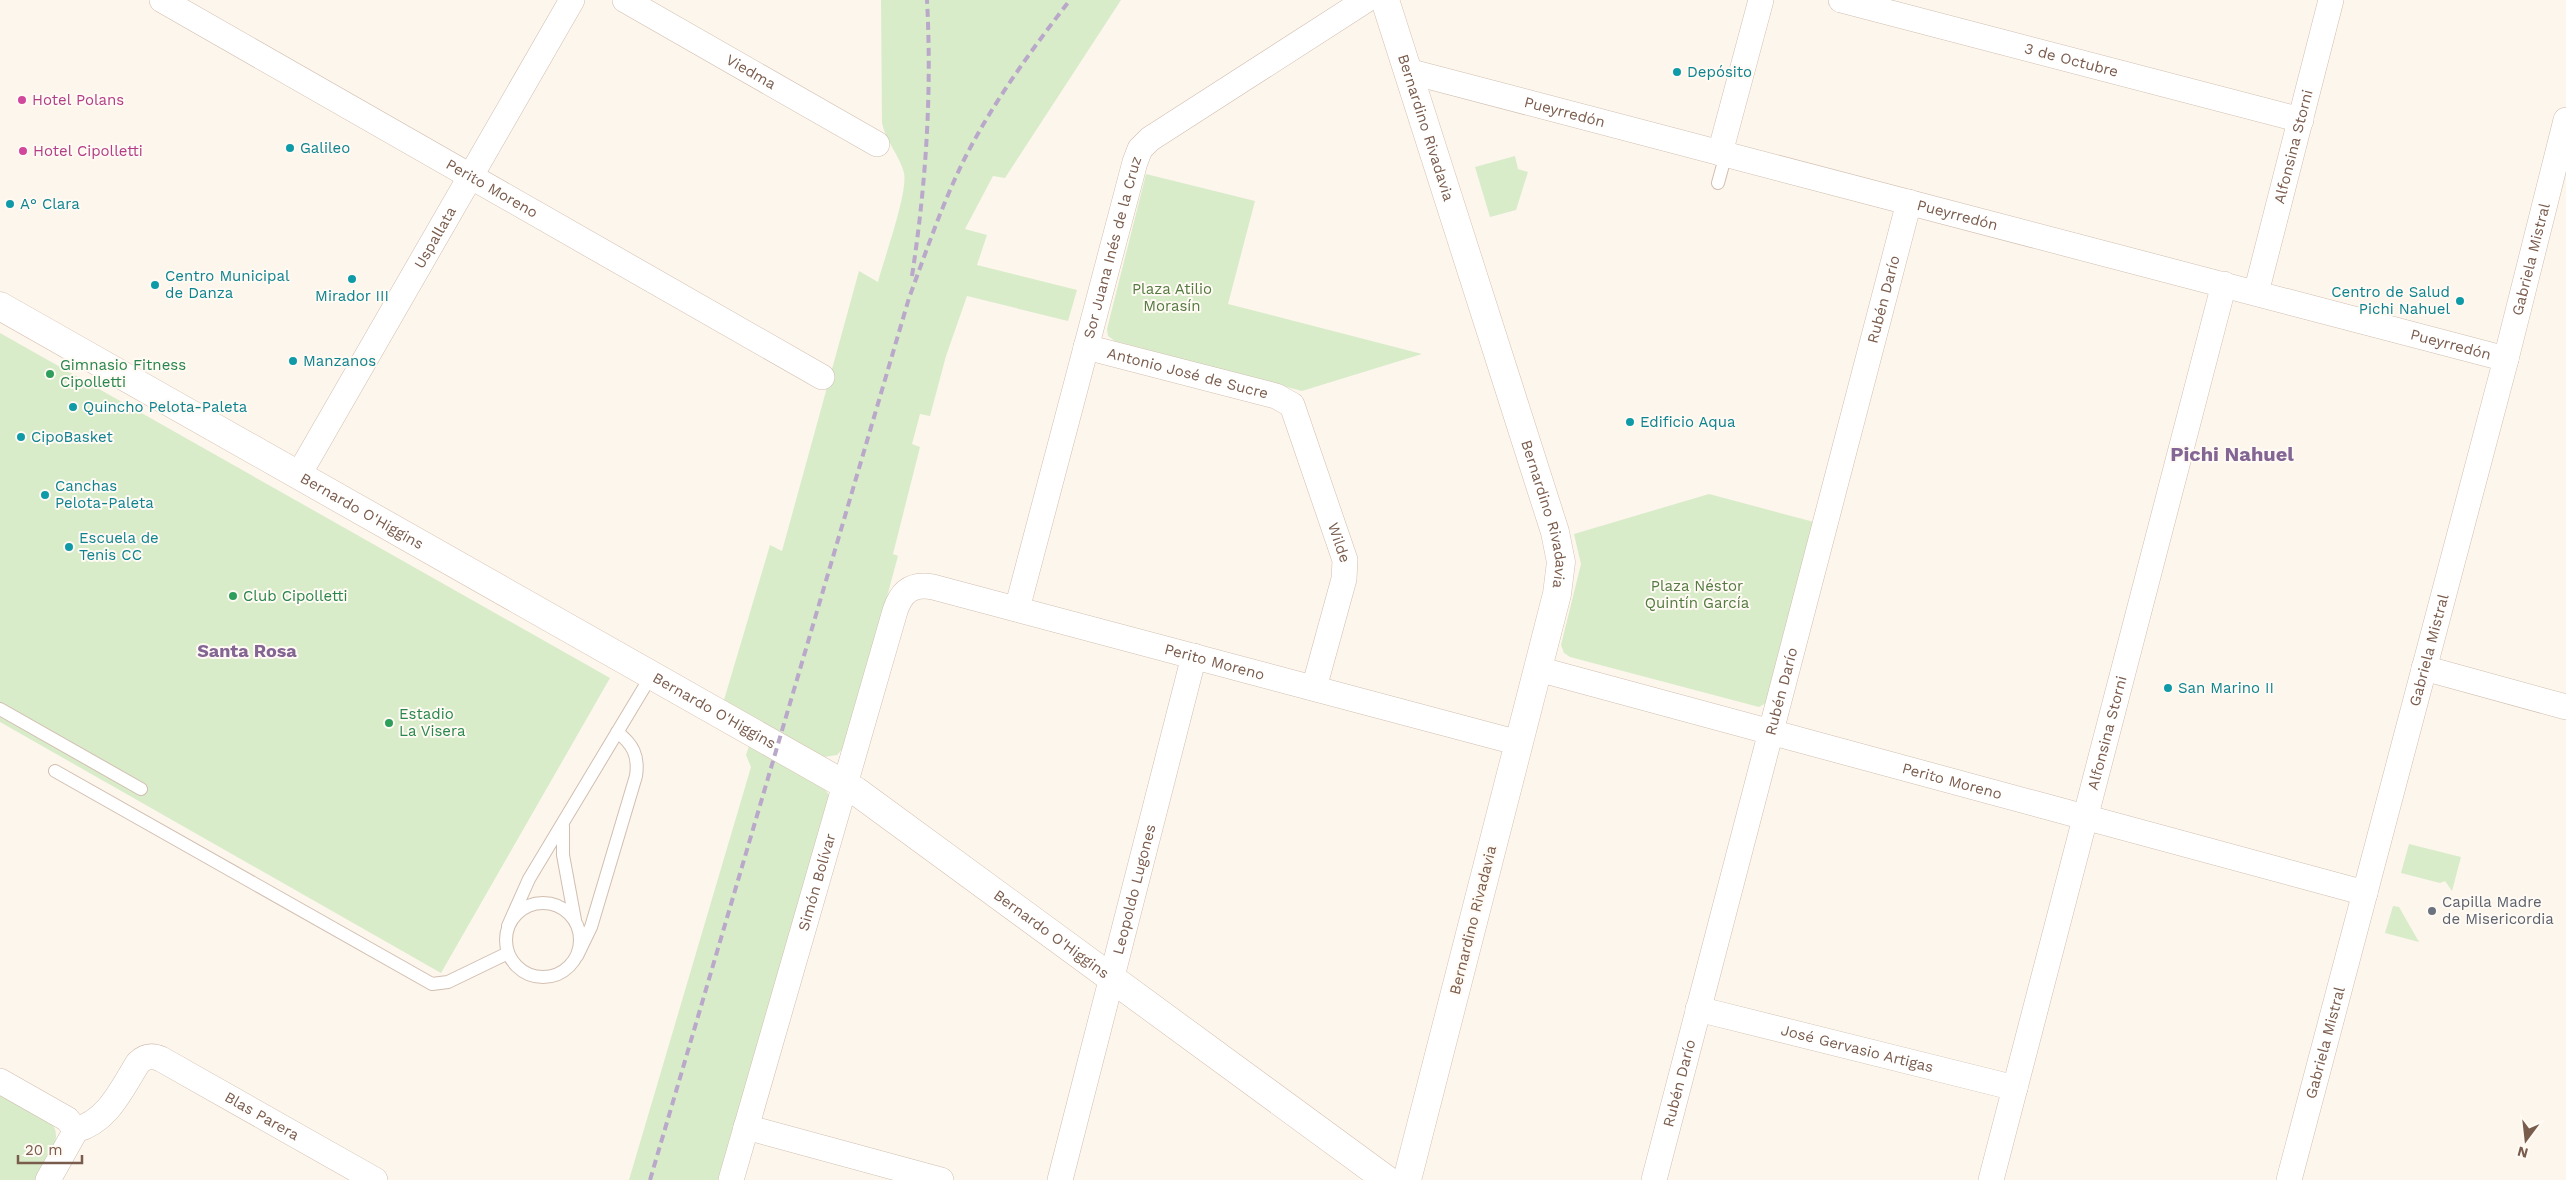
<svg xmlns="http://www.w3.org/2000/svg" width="2566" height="1180" font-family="'Work Sans',sans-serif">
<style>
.green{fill:#d8ecc9}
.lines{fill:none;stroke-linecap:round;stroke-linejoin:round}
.service-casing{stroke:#d1beb0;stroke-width:14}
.minor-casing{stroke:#d1beb0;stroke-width:26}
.secondary-casing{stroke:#d6c0b0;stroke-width:29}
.service{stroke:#fff;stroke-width:12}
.minor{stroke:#fff;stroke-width:25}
.secondary{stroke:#fff;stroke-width:28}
.rail{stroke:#b9a8c9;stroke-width:4;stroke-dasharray:8 5;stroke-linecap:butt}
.culture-dot{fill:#0f9aa8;stroke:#fffaf3;stroke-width:2}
.hotel-dot{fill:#d1479c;stroke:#fffaf3;stroke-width:2}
.leisure-dot{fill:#2e9e5b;stroke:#fffaf3;stroke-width:2}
.worship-dot{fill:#6b7280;stroke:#fffaf3;stroke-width:2}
.labels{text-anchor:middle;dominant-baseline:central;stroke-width:4;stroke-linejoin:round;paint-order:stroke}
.street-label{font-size:15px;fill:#7a5c4d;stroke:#fffaf3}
.culture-label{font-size:15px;fill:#0d838f;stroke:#fffaf3;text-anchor:start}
.hotel-label{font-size:15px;fill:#b23c85;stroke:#fffaf3;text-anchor:start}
.park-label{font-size:15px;fill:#537a41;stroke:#fffaf3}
.leisure-label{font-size:15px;fill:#27864d;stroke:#fffaf3;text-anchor:start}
.worship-label{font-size:15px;fill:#5b616d;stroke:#fffaf3;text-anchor:start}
.quarter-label{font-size:18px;font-weight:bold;fill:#846695;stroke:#fffaf3}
.district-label{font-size:20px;font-weight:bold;fill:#846695;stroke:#fffaf3}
</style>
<rect width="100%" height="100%" fill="#fdf6ec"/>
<path class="green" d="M881,0H1121L1005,178L993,176L965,229L987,235L977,265L1077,290L1068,321L967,296L946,356L930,416L920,414L912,444L920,447L893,554L898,556L847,744L837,755L824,757L812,753L724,700L770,545L782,551L859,271L878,282C884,259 908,193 904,173C900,156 886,142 882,123Z
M1515,156L1518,169L1528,172L1516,210L1490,217L1475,167Z
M1146,174L1255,201L1228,304L1422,354L1302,391L1115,341L1108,336L1107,329Z
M0,333L610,678L441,973L0,722Z
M1709,494L1814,522L1766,703L1759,707L1570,657L1564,653L1561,645L1581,564L1574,534Z
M749,746L824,788L829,795L720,1180H629L751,767L746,755Z
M2409,844L2461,857L2452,891L2445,881L2440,883L2401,873Z
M2393,906L2399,907L2419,942L2385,933Z
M0,1094L52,1124C65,1140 43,1165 35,1180H0Z"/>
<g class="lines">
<defs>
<path id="service" d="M1718,183L1726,154
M0,709L141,789
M55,771L432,984L448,982L508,953
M563,826V855L575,920
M506 940a37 37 0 1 1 74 0a37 37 0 1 1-74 0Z
M508,926L529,879L651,676
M577,956L591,927L636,776C639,756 633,744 617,732"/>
<g id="minor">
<path id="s1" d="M162,0L822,377"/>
<path id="s2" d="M625,0L877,144"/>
<path id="s3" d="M1841,0L2301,120"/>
<path id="s4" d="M1408,71L2506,359"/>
<path d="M1720,153L1761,0"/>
<path id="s5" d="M2256,293L2331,0"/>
<path id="s6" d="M1086,347L1276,396L1292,405L1345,560L1344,579L1314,688"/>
<path id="s7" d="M298,476L572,0"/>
<path id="s8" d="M1017,609L1135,162L1140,149L1150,139L1366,0"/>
<path d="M2424,668L2566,707"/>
<path id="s9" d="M1538,669L2365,893"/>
<path id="s10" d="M1698,1009L2015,1088"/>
<path d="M0,1081L67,1119L76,1130"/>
<path d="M746,1127L941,1180"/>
<path id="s11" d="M48,1180L76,1130C108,1121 121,1090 138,1063C145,1056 152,1055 161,1059L375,1180"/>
<path id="s12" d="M731,1180L895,611C901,592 912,583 933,587L1519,743"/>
<path id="s13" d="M1060,1180L1194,656"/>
<path id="s14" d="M1654,1180L1909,202"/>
<path id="s15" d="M1991,1180L2224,284"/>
<path id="s16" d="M2289,1180L2506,359L2566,120"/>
</g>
<g id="secondary">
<path id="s17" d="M1385,0L1555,532L1561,562L1557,594L1407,1180"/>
<path id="s18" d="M0,306L856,791L1387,1180"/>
</g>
</defs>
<use href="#service" class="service-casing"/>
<use href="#minor" class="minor-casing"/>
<use href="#secondary" class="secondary-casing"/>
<use href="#service" class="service"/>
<use href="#minor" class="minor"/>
<use href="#secondary" class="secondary"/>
<path class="rail" d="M912,276C926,184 932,93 927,0
M650,1180L909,298C929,244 947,189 975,139C1002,90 1036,44 1070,0"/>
</g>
<g class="culture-dot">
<circle cx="1677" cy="72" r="5"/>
<circle cx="290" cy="148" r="5"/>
<circle cx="10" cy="204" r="5"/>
<circle cx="352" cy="279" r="5"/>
<circle cx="155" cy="285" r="5"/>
<circle cx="2460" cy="301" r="5"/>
<circle cx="293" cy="361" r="5"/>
<circle cx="73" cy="407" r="5"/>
<circle cx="1630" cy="422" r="5"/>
<circle cx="21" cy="437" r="5"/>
<circle cx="45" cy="495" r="5"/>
<circle cx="69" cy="547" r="5"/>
<circle cx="2168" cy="688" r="5"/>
</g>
<g class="hotel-dot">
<circle cx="22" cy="100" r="5"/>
<circle cx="23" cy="151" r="5"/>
</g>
<g class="leisure-dot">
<circle cx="50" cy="374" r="5"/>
<circle cx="233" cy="596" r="5"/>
<circle cx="389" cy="723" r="5"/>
</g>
<circle class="worship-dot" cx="2432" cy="911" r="5"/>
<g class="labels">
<g class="street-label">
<text stroke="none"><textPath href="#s3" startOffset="238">3 de Octubre</textPath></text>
<text stroke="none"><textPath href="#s2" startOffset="145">Viedma</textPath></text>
<text stroke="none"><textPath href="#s4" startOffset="162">Pueyrredón</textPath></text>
<text stroke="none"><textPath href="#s17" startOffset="134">Bernardino Rivadavia</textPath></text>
<text stroke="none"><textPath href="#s5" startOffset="151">Alfonsina Storni</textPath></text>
<text stroke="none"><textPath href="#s1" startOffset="380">Perito Moreno</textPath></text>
<text stroke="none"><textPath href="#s4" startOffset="568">Pueyrredón</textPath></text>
<text stroke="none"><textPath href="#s7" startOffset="275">Uspallata</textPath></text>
<text stroke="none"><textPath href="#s8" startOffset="374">Sor Juana Inés de la Cruz</textPath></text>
<text stroke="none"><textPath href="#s16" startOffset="952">Gabriela Mistral</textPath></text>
<text stroke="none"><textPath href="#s14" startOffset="910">Rubén Darío</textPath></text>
<text stroke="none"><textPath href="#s4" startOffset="1078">Pueyrredón</textPath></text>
<text stroke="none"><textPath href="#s6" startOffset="105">Antonio José de Sucre</textPath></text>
<text stroke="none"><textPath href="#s18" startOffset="416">Bernardo O'Higgins</textPath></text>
<text stroke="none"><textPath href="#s17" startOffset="539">Bernardino Rivadavia</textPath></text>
<text stroke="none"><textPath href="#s6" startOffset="360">Wilde</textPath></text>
<text stroke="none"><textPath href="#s16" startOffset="548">Gabriela Mistral</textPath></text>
<text stroke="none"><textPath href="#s12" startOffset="934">Perito Moreno</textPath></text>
<text stroke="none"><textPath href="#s14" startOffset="505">Rubén Darío</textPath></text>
<text stroke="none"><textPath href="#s18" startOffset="821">Bernardo O'Higgins</textPath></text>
<text stroke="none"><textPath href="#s15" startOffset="462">Alfonsina Storni</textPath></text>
<text stroke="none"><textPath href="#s9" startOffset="429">Perito Moreno</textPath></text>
<text stroke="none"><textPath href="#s12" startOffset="310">Simón Bolívar</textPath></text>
<text stroke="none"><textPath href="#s13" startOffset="300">Leopoldo Lugones</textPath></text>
<text transform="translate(1473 920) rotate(-76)">Bernardino Rivadavia</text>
<text stroke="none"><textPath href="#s18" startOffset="1226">Bernardo O'Higgins</textPath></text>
<text stroke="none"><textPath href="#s16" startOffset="142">Gabriela Mistral</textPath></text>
<text stroke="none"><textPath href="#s10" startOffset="164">José Gervasio Artigas</textPath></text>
<text stroke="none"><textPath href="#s14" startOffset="100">Rubén Darío</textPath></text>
<text stroke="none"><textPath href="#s11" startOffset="292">Blas Parera</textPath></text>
</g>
<g class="culture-label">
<text x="1687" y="72">Depósito</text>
<text x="300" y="148">Galileo</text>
<text x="20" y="204">A° Clara</text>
<text x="165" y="276">Centro Municipal<tspan x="165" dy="17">de Danza</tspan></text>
<text x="2450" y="292" text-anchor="end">Centro de Salud<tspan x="2450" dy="17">Pichi Nahuel</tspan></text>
<text x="352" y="296" text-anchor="middle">Mirador III</text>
<text x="303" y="361">Manzanos</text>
<text x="83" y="407">Quincho Pelota-Paleta</text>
<text x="1640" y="422">Edificio Aqua</text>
<text x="31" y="437">CipoBasket</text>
<text x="55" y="486">Canchas<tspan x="55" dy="17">Pelota-Paleta</tspan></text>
<text x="79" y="538">Escuela de<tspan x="79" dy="17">Tenis CC</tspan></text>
<text x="2178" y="688">San Marino II</text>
</g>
<g class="hotel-label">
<text x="32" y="100">Hotel Polans</text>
<text x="33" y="151">Hotel Cipolletti</text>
</g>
<g class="park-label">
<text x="1172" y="289">Plaza Atilio<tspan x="1172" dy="17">Morasín</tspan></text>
<text x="1697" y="586">Plaza Néstor<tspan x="1697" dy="17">Quintín García</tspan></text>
</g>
<g class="leisure-label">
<text x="60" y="365">Gimnasio Fitness<tspan x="60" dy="17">Cipolletti</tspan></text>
<text x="243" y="596">Club Cipolletti</text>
<text x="399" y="714">Estadio<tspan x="399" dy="17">La Visera</tspan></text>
</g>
<g class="worship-label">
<text x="2442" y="902">Capilla Madre<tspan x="2442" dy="17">de Misericordia</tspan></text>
</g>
<g class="quarter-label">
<text x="247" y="650">Santa Rosa</text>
</g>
<g class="district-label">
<text x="2232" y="454">Pichi Nahuel</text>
</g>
</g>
<g transform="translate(2526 1140) rotate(195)" stroke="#fffaf3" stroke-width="4" paint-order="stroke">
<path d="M0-4L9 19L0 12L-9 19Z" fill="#7a5c4d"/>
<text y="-8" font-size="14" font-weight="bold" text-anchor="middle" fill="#7a5c4d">N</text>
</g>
<path d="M18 1155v8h64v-8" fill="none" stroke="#7a5c4d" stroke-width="2.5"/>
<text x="25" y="1155" font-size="15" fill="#7a5c4d" stroke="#fffaf3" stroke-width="4" paint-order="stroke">20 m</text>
</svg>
